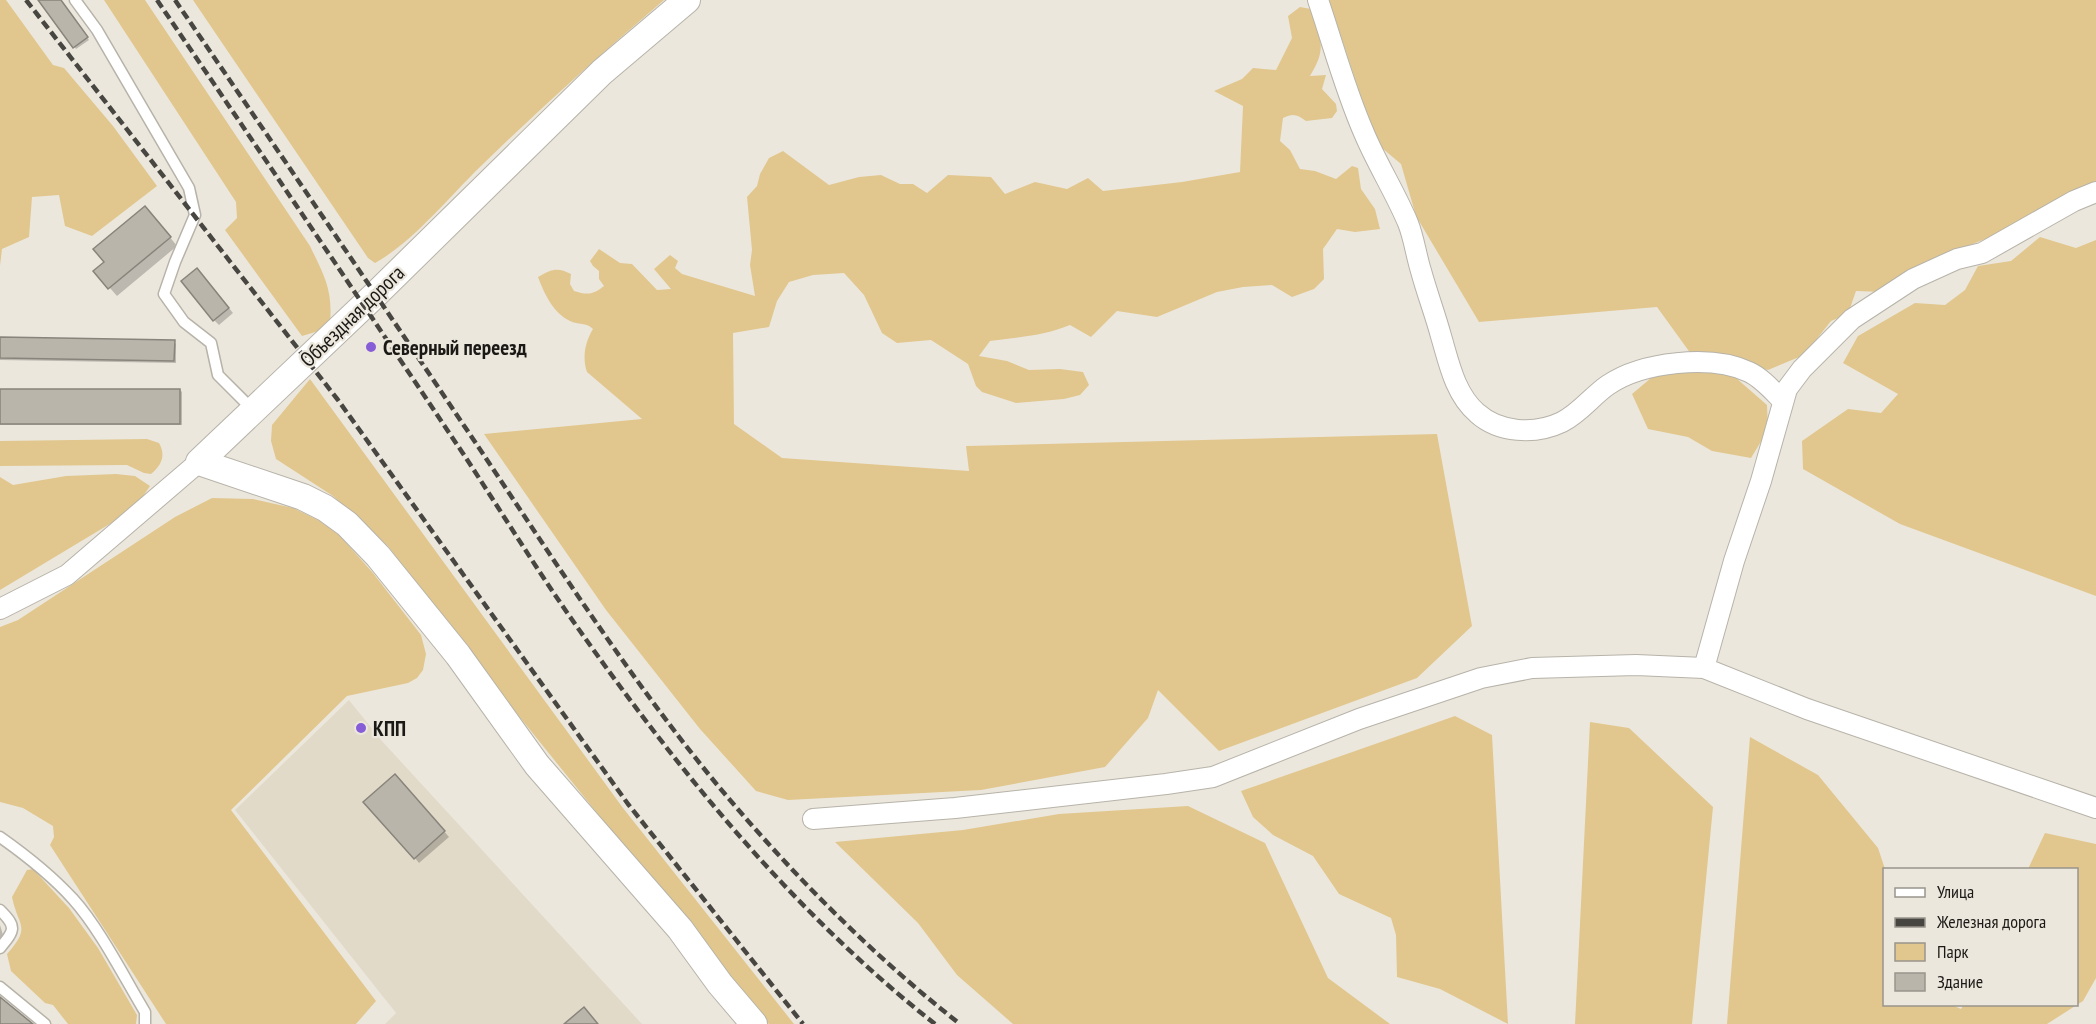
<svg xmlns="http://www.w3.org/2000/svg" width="2096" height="1024" font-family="'PT Sans Narrow',sans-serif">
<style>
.built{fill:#e2dac9}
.green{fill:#e1c78d}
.shadow{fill:#0003}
.building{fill:#b9b5ab;stroke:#88847b;stroke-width:1.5}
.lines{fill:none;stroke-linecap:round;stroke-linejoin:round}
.service-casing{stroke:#b7b3a9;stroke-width:13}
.minor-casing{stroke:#b7b3a9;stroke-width:22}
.tertiary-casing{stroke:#b7b3a9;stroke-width:28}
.service{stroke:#fff;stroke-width:10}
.minor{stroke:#fff;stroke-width:20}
.tertiary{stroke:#fff;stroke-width:26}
.rail{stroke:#484641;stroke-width:4.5;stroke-dasharray:9 4.5;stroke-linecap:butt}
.poi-dot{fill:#875dd7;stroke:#ece7dd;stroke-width:2}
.labels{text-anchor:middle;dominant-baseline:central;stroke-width:4.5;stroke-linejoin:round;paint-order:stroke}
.street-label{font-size:21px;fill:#1b1916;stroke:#ece7dd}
.poi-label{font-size:21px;font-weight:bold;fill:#1b1916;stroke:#ece7dd;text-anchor:start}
</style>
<rect width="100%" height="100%" fill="#ece7dd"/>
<path class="built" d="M349,700L382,741L642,1024H385L396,1013L235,810Z"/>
<path class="green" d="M0,0H6L53,65L64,68L113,126L157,186L92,236L65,226L59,195L32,197L29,237L2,249L0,266Z
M104,0H145L310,246C324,275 333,290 330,323L322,330L302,336L225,230L237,218L236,202Z
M193,0H664C601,54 539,109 480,167C448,198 413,242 375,263L368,258Z
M1329,0H2096V184L2005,231L1960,249L1883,292L1856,291L1848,314L1831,321L1804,355L1768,370L1734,360L1691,354L1657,307L1479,322L1416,216L1401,164L1376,143Z
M1300,7L1311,9C1320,39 1328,47 1310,76L1326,75L1322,89L1336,104L1337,111L1332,118L1306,121C1297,114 1293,113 1283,118L1280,141L1290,150L1300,169L1315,171L1336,179L1352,166L1358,168L1361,189L1375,209L1380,229L1355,232L1337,229L1323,249L1324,279L1314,289L1292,297L1272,285L1243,287L1217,292L1157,317L1117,311L1091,337L1070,325C1044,336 1018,337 990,341L979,356L1007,361L1029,370L1060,369L1083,372L1089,385L1080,395L1064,399L1016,403L982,392L976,386L968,364L931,340L897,343L882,333L864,295L844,273L813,275L789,282L777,301L769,327L733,333L734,424L782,458L969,471L966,446L1437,434L1472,626L1417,678L1219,751L1158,690L1148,718L1105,767L981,790L788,800L756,791L700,729L606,610L484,434L642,419L587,372C582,358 585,342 593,329C586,322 578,325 570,321C553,313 544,293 538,277C551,269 558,267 571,274L570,284L574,291C587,295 593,295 604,286L599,279V271L593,266L590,261L599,249L620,263L632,264L657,290L671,289L654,269L670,255L678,261L675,268L682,274L755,296L750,265L752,250L747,197L757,186L760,174L769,158L783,151L829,185L859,177L881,175L900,184H913L927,193L948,175L991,177L1005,194L1035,182L1067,189L1088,178L1103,191L1182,182L1240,172L1243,106L1214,91L1242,79L1253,68L1276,70L1292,38L1288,16Z
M2040,237L2076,248L2096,240V596L1900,524L1803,469L1802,441L1848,409L1881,413L1898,394L1843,363L1858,336L1915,303L1945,305L1965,290L1978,266L2011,261Z
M1728,371L1767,405L1768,430L1751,458L1712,451L1688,437L1648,429L1632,394L1657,373Z
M310,379L623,808L794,1024H769L760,1015L489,679L388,546L333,496L276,459L271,441L272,425Z
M147,439L159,443C166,455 162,465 151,474L144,473L127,465L0,466V441Z
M116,474L135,476L150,486L139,502L118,519L0,590V477L13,485L66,476Z
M212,498L253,499L293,508L318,520L339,535L373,573L421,635L426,654L423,670L417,678L408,683L347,696L231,810L376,1001L356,1024H166L50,845L54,837L53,826L23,808L0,802V627L18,620L175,517Z
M1455,716L1492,735L1508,1024L1440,989L1397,977L1396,935L1391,918L1339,894L1313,856L1273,835L1253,817L1241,791Z
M1590,722L1629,728L1713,807L1692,1024H1575Z
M1750,737L1818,775L1878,848L1885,869L1884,1004L1952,1005L1961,1009L1964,1004H2076V870L2028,869L2045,833L2096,844V978L2083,1001L2047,1024H1727Z
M1188,806L1265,843L1328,978L1390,1024H1013L957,975L918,923L835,842L963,830L1059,814Z
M33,869L69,908L98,948L137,1015L136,1024H68L53,1005L45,1003L11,971L7,954C32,926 18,927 12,897L27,870Z"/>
<path class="shadow" d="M40,0H60L89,40L76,49Z
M153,216L177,246L117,296L95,271Z
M202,275L233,313L219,325L214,320Z
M0,339L174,342L176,344V363L0,360Z
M0,390H180L182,392V425H0Z
M400,780L449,837L419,863L415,858Z
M0,925L3,935L0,940Z"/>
<path class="building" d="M38,0H61L88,37L73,48Z
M145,206L171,237L108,289L93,271L104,262L93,249Z
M197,268L229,308L213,321L181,281Z
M0,337L175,340L174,361L0,358Z
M0,389H180V424H0Z
M395,774L445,831L414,859L363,802Z
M0,997L33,1024H0Z
M584,1007L598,1024H564Z"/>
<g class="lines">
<defs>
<path id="service" d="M75,0L97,30L189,188L195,215L175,262L164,294L184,322L211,343L218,375L253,410
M0,837C27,856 51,875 73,899C100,929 124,977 145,1012V1024
M0,910C17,927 15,930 0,948
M0,987L45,1024"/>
<path id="minor" d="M1318,0C1333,44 1345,90 1364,133C1377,164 1395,192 1408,223C1414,238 1416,255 1421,271C1427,293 1435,314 1441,336C1449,363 1455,394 1477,413C1499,433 1535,435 1562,422C1580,413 1592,396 1608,385C1642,362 1711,354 1749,372C1762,378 1773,391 1783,401
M0,609L67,575L199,462
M1704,668L1734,561L1761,481L1787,389L1802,369L1852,319L1913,279L1957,259L1982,253L2074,201L2096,192
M813,819L955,808L1166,784L1213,777L1359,719L1481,678L1532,668L1636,665L1704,668L1807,709L2096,808"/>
<path id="tertiary" d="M687,0L602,72L376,294L199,462L303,497L325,508L347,524L378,556L458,655L537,765L680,929L720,984L754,1024"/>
</defs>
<use href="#service" class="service-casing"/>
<use href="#minor" class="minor-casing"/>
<use href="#tertiary" class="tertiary-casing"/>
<use href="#service" class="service"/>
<use href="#minor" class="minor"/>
<use href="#tertiary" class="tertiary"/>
<path class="rail" d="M26,0L338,400L628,804L803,1024
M157,0C259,150 361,301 462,452C501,511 538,572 580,631C682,775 795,914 935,1024
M175,0C274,145 373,290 471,436C551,555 628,677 719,787C791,873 872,955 960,1024"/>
</g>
<g class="poi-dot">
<circle cx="371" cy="347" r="6"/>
<circle cx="361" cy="728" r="6"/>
</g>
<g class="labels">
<g class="street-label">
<text transform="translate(352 316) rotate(-44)">Объездная дорога</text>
</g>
<g class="poi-label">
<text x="383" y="347">Северный переезд</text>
<text x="373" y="728">КПП</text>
</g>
</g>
<rect x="1883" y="868" width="195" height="138" fill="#ece7dd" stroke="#98958d" stroke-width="1.5"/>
<rect x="1895" y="888" width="30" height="9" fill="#ffffff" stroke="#98958d" stroke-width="1.5"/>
<text x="1937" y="898" font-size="18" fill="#1b1916">Улица</text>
<rect x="1895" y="918" width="30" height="9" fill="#484641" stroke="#98958d" stroke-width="1.5"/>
<text x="1937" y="928" font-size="18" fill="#1b1916">Железная дорога</text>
<rect x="1895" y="943" width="30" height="18" fill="#e1c78d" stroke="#98958d" stroke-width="1.5"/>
<text x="1937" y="958" font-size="18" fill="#1b1916">Парк</text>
<rect x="1895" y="973" width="30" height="18" fill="#b9b5ab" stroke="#98958d" stroke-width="1.5"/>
<text x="1937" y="988" font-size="18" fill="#1b1916">Здание</text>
</svg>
